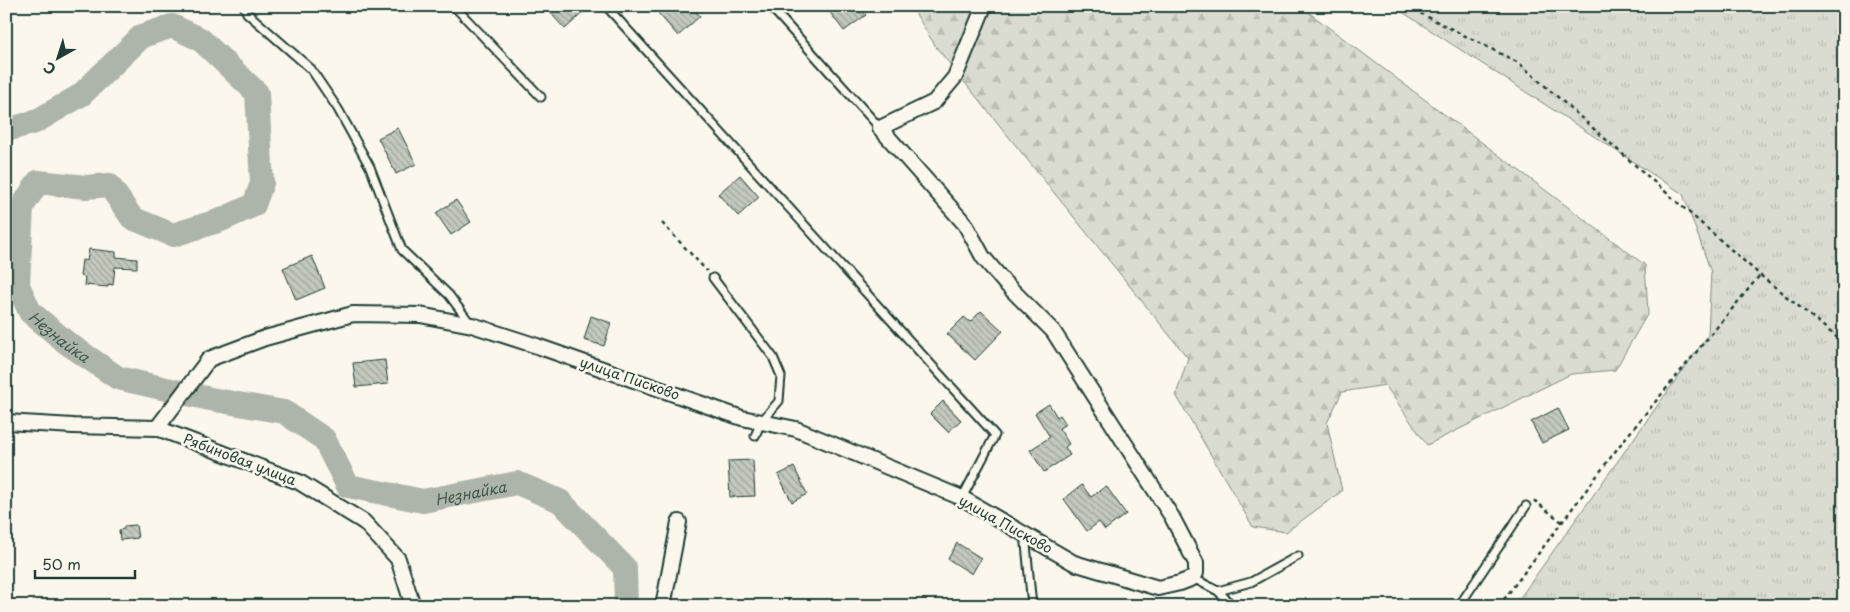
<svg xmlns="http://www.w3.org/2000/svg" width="1850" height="612" font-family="'Playpen Sans',sans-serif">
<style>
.grass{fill:url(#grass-tufts);stroke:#7d8c82}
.forest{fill:url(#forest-firs);stroke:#7d8c82}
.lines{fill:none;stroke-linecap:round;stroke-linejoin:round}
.river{stroke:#adb4aa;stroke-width:24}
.building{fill:url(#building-back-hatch);stroke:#1f3d34}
.service-casing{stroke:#1f3d34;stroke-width:11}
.minor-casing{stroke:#1f3d34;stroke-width:18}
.path{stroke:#1f3d34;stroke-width:2.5;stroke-dasharray:4 4;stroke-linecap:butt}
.service{stroke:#fbf7ec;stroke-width:7}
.minor{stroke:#fbf7ec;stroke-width:14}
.labels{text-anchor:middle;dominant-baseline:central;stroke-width:5;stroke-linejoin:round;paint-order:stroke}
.street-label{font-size:14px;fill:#1f3d34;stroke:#fbf7ec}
.water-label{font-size:15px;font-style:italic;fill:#425b52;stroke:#fbf7ec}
</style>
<defs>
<pattern id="grass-tufts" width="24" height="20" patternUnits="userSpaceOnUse" patternTransform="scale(1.25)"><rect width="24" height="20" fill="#dbdcd1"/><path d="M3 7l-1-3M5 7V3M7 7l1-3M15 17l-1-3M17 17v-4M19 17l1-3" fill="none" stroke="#bcbeb4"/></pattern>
<pattern id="forest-firs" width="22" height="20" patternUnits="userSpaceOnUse" patternTransform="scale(1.25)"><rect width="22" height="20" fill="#dbdcd1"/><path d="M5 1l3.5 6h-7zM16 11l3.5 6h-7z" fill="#bcbeb4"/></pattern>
<pattern id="building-back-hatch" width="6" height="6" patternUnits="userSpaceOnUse" patternTransform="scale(1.25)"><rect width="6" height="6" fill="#c4c9be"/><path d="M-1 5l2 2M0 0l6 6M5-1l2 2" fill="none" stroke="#9fa49b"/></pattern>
</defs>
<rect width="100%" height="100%" fill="#fbf7ec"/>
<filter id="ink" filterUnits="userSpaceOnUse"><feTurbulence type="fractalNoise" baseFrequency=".02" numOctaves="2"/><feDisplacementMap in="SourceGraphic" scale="10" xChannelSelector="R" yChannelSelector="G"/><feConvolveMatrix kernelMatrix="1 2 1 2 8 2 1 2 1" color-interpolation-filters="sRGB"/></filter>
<g filter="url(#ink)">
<path class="grass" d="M1393,6H1844V606H1514L1708,335L1711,272L1683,194Z"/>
<path class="forest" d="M911,6H1300L1645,265L1648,313L1615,370L1571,374L1427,445L1385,385L1342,392L1327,423L1342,491L1286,532L1253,527L1176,395L1188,358L936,47Z"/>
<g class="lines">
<path class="river" id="s1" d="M6,130L35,122L81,95L142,36L172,26L200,39L257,93L262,183L254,205L221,220L173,235L132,218L109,185L86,187L38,182L22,207L18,285L30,312L67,343L118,378L210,399L284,412L324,439L348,486L423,501L517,483L560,501L625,568L626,606"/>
</g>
<path class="building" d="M544,6H590L565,29Z
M665,6H692L700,16L678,36L658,13Z
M825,6H859L866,15L844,31Z
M398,128L416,164L396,174L378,138Z
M740,175L759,197L738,216L718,194Z
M456,200L471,222L451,235L436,213Z
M89,249L116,252V257L137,259V268L115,267L113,285L108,284V287L84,285L85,277L80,276L82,260L87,261Z
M312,256L325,288L296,300L283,268Z
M981,311L1003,331L975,360L947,334L964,317L970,322Z
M591,316L611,323L604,346L584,340Z
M385,360L388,384L356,387L353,363Z
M943,401L961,420L948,432L930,414Z
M1049,404L1057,417L1060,415L1066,424L1059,428L1069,444L1065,447L1070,455L1044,472L1030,450L1050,437L1035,413Z
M1558,408L1569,430L1542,443L1531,422Z
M753,460L755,496L730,497L728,461Z
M794,467L807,494L792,502L778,475Z
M1082,485L1091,497L1106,486L1126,514L1105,530L1099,522L1087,531L1064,499Z
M136,525L138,538L120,540L119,530L124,529V526Z
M957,543L981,558L972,574L948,559Z"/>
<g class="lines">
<defs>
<path id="service" d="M244,6L247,13L311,69L338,109L370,167L402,250L449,295L470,323
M454,6L541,97
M606,6L995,435L962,498
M770,6L880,128
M713,278L773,357L781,376L779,401L761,422L755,436
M1025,534L1032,606
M1193,578L1218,591
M1233,606L1218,591L1251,582L1298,556
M1459,606L1526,506"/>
<path id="minor" d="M6,422L73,426L157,428L299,482L364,522L398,559L413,606
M157,428L209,359L265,338L353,314L420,315L472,325L537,346L742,418L796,429L962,498L1074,563L1158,588L1180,583L1193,578L1196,573V563L1172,517L1053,331L1004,282L983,257L965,224L880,128L934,102L955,77L984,6
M663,606L679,522"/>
</defs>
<use href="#service" class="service-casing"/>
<use href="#minor" class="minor-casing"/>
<path class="path" d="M1406,6L1519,63L1760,275L1844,343
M662,223L707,271
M1534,502L1535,501L1562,522
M1499,606L1623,441L1760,275"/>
<use href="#service" class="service"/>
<use href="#minor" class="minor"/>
</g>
</g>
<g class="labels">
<g class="street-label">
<text transform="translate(630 378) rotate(19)">улица Писково</text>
<text transform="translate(240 459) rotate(21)">Рябиновая улица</text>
<text transform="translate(1006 524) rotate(29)">улица Писково</text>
</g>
<g class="water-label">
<text stroke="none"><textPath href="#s1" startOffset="841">Незнайка</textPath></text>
<text stroke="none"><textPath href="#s1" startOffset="1308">Незнайка</textPath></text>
</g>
</g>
<rect width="1850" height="612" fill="none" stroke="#fbf7ec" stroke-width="25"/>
<rect x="12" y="12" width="1825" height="587" fill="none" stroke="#1f3d34" stroke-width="2" filter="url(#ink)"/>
<g transform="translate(58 58) rotate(219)" stroke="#fbf7ec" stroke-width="4" paint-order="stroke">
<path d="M0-4L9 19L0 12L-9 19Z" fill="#1f3d34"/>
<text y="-8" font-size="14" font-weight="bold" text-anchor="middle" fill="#1f3d34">С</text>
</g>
<path d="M35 570v8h100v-8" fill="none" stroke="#1f3d34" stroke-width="2.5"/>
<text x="42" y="570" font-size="15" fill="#1f3d34" stroke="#fbf7ec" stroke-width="4" paint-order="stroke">50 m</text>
</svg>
